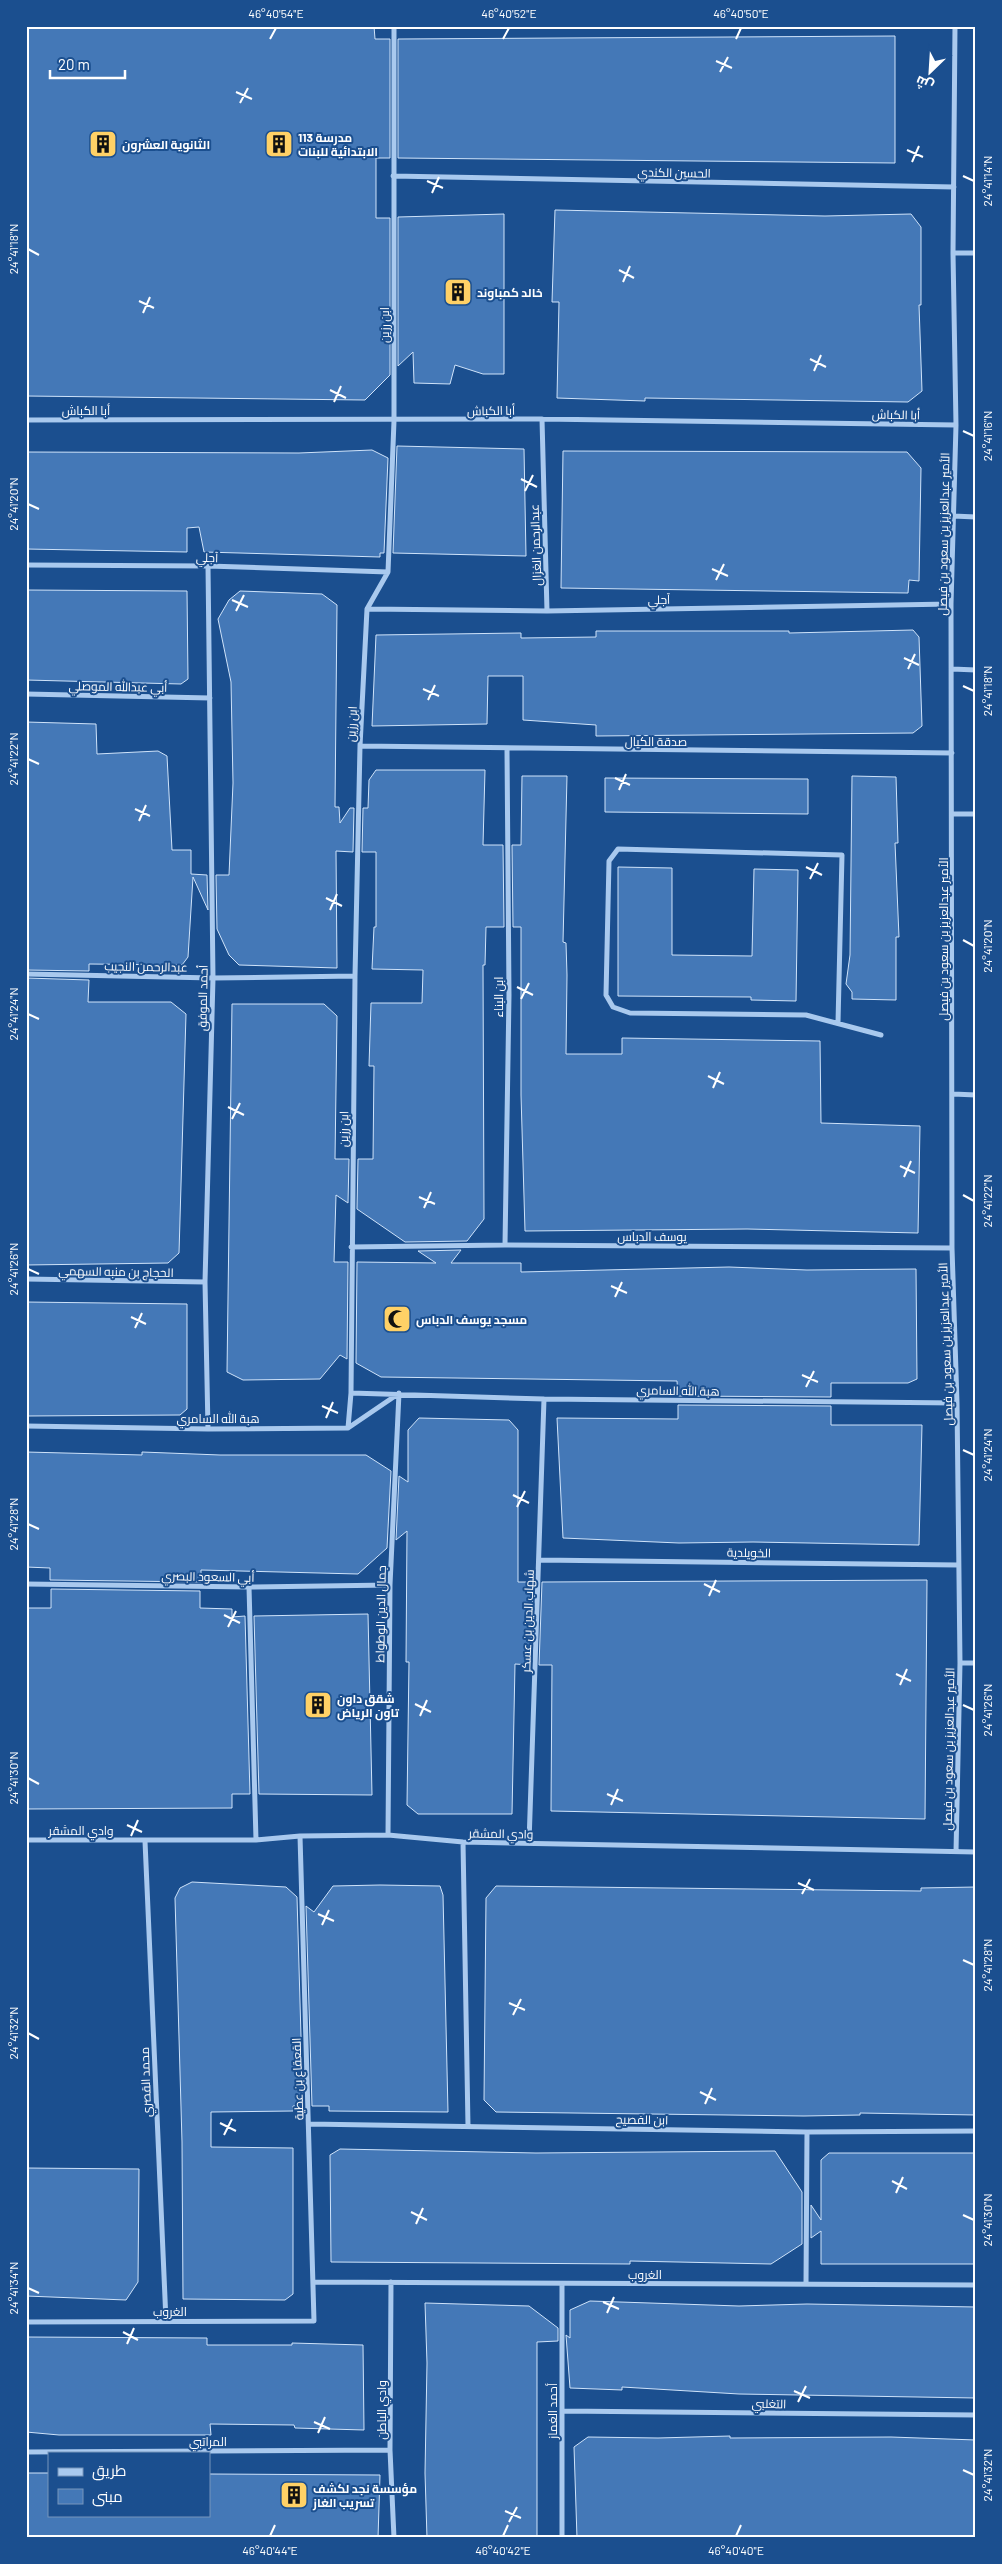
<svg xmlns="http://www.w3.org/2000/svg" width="1002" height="2564" font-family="Barlow,Cairo,sans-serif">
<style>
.building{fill:#4478b7;stroke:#cfe3fa}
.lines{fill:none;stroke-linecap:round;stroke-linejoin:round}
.street{stroke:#a9c9ee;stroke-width:5}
.ticks{fill:none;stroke:#fff;stroke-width:2}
.labels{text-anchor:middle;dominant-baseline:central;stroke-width:4;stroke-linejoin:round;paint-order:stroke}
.poi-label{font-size:12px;font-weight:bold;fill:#fff;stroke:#1b4f8f;text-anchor:start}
.street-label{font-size:12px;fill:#fff;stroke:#1b4f8f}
.neatline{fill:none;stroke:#fff;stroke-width:2}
.ticks-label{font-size:12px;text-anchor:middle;fill:#fff}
</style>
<rect width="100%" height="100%" fill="#1b4f8f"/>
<path class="building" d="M26,26H374L375,39H390V158H376V218H390V375L365,400L26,396Z
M895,36V163L398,158V39Z
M555,210L825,216L911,214L921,227V305H919L922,391L908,402L645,398V401L557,398L559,302H552Z
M504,214V374H483L455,365L450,384L414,383L413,352L398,366V217Z
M397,446L524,449L526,556L393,553Z
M372,450L388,458L384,553H380V557L204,552L199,527L187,528V552L26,549V452L299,453Z
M563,451L907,452L921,468L919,581L909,580L908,593L561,588Z
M26,590L187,591L188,679L181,684L26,680Z
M240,591L322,594L337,605L335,807H339L340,823L350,808H354L353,852L336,851L337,968L239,965L229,955L217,929L216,875H229L233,783L231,682L218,619L229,600Z
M913,630L919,637L922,726L913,733L596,736V725L523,720V676H488L487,724L372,726L376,635L521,633V638L596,637V631H789V633Z
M26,722L96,724L97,754L158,751L167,756L172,850H191V874L207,875L208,910L193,877L188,957L182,965L89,964V971L26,970Z
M376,770H485L483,845H503L504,927H486L485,965H483L484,1219L467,1241L405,1242L357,1209L358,1159H373L374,1066H369L371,1003H422L423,970L372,969L374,927H376V852H362L363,808H368L369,780Z
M522,776H567L563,942L566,943L567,975L566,1054H622V1038L820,1041L821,1123L920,1126L918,1233L747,1229L525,1231L521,1095V927H513L512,845H521Z
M852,776L896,777L898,843H895L899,937H896V1000L852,999V992L846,984L850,955Z
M605,778L808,779V814L605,812Z
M618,867L672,868V955L752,956L754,869L798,870L796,1001L751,1000V997L618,996Z
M26,978L89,980L88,1002H171L186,1014L179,1253L168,1263L26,1265Z
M232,1004H324L337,1016L335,1159H349L348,1203L336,1195L334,1262H348L347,1359L340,1355L320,1379L243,1380L227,1372Z
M461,1250L451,1263H521V1272L729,1267L807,1270L916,1269L917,1379L908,1383H831V1397L678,1396L677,1381L381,1377L356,1363L357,1262L436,1263L418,1251Z
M26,1302L187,1304V1409L180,1415L26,1416Z
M678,1405L831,1406V1425H922L919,1545L753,1542L679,1543L563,1538L557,1418L678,1419Z
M419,1418L509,1420L518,1430V1582H533L531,1665L515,1664L512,1814H418L407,1805L409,1662H406L407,1531L396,1540L399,1476L408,1482V1430Z
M26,1452L142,1455V1452L220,1455H366L391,1471L387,1548L358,1574L201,1570V1582L50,1580V1568L26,1567Z
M927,1580L925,1819L551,1811L552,1665H539L542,1582Z
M51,1589L200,1591V1608L232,1609V1617L245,1616L250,1794H232V1808L26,1809V1608H51Z
M368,1614L372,1795L259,1794L254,1616Z
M192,1882L286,1887L297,1897L303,2106H293V2111L211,2112V2147L293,2148V2294L285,2300L183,2299L182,2142L175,1898L180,1888Z
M380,1885L440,1886L443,1895L448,2112L329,2111V2106H312L306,1906L314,1912L333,1886Z
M496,1886L921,1891V1888L976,1887V2115L860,2113V2115L804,2116L496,2112L484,2100L486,1898Z
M340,2149L536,2153L775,2151L802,2192V2244L771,2264L630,2261V2264L331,2262L330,2155Z
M829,2153H976V2264H821V2231L811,2238V2205L821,2220V2160Z
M26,2168L139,2169L138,2282L126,2300L26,2296Z
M590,2301L739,2306L807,2304L976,2307V2398L739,2394L622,2387V2390L570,2388L566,2335L570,2338V2310Z
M425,2303L529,2306L558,2328V2341L537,2342V2538H427L425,2473L427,2363Z
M26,2337L207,2338V2345H292V2343L363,2345L364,2430L295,2428L294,2425L210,2424L211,2435H59L26,2432Z
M730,2436V2438L891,2437L976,2440V2538H577L574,2447L588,2437L658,2438Z
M26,2473H49V2515H209V2474L380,2475L378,2538H26Z"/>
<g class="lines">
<path class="street" d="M955,26L953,253L956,425L951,604L952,1248L957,1403L960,1663L956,1852
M393,176L954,187
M953,253H976
M542,419L547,611
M26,420L542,419L956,425
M953,516L976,517
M26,565L208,566L388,572
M208,566L213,978L205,1282L208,1429
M367,609L547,611L951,604
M952,669L976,670
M26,694L210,698
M360,746L952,753
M953,814H976
M26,974L213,978L355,976
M838,1023L842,855L618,849L609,861L606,995L613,1007L630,1013L806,1015L881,1035
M953,1094L976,1095
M505,1245L509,995L507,750
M351,1247L505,1245L952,1248
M26,1279L205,1282
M351,1393L544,1399L957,1403
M26,1426L208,1429L348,1428L398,1394
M348,1428L351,1393L355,976L360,746L367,609L388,572L394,421V26
M540,1560L958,1565
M26,1584L249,1587L390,1585
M249,1587L256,1840
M960,1663H976
M388,1835L390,1585L399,1393
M26,1840H256L300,1836L388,1835L463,1842L976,1852
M145,1841L166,2321
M463,1842L468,2126
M529,1843L544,1399
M309,2124L807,2132L976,2131
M314,2282L976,2285
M391,2282L390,2450L394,2538
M806,2284L807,2132
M26,2322L314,2321L300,1836
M562,2411L976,2415
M26,2452L390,2450
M562,2538V2284"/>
</g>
<path class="ticks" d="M270,39L276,28M503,39L509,28M736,39L741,28M716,61L732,68M720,72L728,57M236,92L252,99M240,103L248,88M907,150L923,157M912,162L919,146M963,176L974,181M427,181L443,188M432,193L439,177M28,249L39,255M619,270L634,278M623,282L630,266M139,301L154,308M143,313L150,297M810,359L826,367M814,371L821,355M330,390L346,398M334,402L341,386M963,431L974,436M521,479L537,487M525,491L533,475M28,504L39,509M712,569L728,576M716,580L724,564M232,600L248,607M236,611L244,595M904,658L919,665M908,669L915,654M963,686L974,691M423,689L439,696M428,700L435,685M28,759L39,764M615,778L630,785M619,790L626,774M135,809L150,816M139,821L146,805M806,867L822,875M810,879L818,863M326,898L342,906M330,910L337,894M963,940L974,946M517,987L533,995M521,999L529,983M28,1014L39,1019M708,1076L724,1084M713,1088L720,1072M228,1107L244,1115M232,1119L240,1103M900,1166L915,1173M904,1177L911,1161M963,1195L974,1201M419,1197L435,1204M424,1208L431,1192M28,1269L39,1274M611,1286L627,1293M615,1297L622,1282M131,1317L146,1324M135,1328L142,1313M802,1375L818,1382M806,1387L814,1371M322,1406L338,1413M326,1418L333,1402M963,1450L974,1455M513,1495L529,1503M517,1507L525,1491M28,1524L39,1529M704,1584L720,1592M709,1596L716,1580M224,1615L240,1623M228,1627L236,1611M896,1674L911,1681M900,1685L907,1669M415,1704L431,1712M963,1705L974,1710M420,1716L427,1700M28,1778L39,1784M607,1794L623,1801M611,1805L618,1789M127,1825L142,1832M131,1836L138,1820M798,1883L814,1890M802,1894L810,1879M318,1914L334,1921M322,1925L329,1910M963,1960L974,1965M509,2003L525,2010M513,2015L521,1999M28,2033L39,2039M700,2092L716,2100M705,2104L712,2088M220,2123L236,2131M224,2135L232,2119M892,2181L907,2189M896,2193L903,2177M411,2212L427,2220M963,2215L974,2220M416,2224L423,2208M28,2288L39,2293M603,2302L619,2309M607,2313L614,2297M123,2332L138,2340M127,2344L134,2328M794,2391L810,2398M798,2402L806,2386M314,2422L330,2429M318,2433L325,2417M963,2470L974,2475M505,2511L521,2518M509,2522L517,2507M270,2536L275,2525M503,2536L508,2525M736,2536L741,2525"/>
<defs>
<symbol id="building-square" viewBox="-11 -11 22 22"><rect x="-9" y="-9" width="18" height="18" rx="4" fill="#ffd166" stroke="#1b4f8f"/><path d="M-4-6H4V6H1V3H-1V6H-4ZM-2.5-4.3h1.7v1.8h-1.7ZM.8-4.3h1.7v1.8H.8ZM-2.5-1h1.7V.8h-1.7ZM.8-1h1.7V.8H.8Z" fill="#111"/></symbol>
<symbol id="mosque-square" viewBox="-11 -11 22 22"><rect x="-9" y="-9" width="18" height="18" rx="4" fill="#ffd166" stroke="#1b4f8f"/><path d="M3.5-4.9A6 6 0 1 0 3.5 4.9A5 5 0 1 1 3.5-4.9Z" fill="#111"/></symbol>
</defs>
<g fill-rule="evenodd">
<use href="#building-square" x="87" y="128" width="32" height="32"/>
<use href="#building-square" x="263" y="128" width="32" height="32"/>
<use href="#building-square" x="442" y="276" width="32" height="32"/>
<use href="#mosque-square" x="381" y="1303" width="32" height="32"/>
<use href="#building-square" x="302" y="1689" width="32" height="32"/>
<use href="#building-square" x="278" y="2479" width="32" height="32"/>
</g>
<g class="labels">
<g class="poi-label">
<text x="298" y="137">مدرسة 113<tspan x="298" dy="14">الابتدائية للبنات</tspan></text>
<text x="122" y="144">الثانوية العشرون</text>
<text x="477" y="292">خالد كمباوند</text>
<text x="416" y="1319">مسجد يوسف الدباس</text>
<text x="337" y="1698">شقق داون<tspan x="337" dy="14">تاون الرياض</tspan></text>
<text x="313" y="2488">مؤسسة نجد لكشف<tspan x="313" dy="14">تسريب الغاز</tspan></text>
</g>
<g class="street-label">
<text transform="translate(674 172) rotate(1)">الحسين الكندي</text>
<text transform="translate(384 325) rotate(-90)">ابن رزين</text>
<text x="86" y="410">أبا الكباش</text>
<text transform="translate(491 410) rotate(-1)">أبا الكباش</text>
<text transform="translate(896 414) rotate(1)">أبا الكباش</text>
<text transform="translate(943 534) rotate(-89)">الأمير عبدالعزيز بن سعود بن فيصل</text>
<text transform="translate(535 545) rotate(-92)">عبدالرحمن الغزال</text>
<text transform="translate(207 557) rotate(1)">آجلي</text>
<text transform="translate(659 599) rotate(-1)">آجلي</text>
<text transform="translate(118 686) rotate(1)">أبي عبدالله الموصلي</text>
<text transform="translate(351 724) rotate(-87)">ابن رزين</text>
<text x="656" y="741">صدقة الكيال</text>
<text transform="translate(943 939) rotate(-90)">الأمير عبدالعزيز بن سعود بن فيصل</text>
<text transform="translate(146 966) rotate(1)">عبدالرحمن النجيب</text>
<text transform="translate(498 997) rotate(-90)">ابن البناء</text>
<text transform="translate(202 998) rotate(-89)">أحمد الموفق</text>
<text transform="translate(343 1129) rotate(-89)">ابن رزين</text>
<text x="652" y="1236">يوسف الدباس</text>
<text transform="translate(116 1271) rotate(1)">الحجاج بن منبه السهمي</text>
<text transform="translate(945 1344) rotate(-92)">الأمير عبدالعزيز بن سعود بن فيصل</text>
<text transform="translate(678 1390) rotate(1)">هبة الله السامري</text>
<text x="218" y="1418">هبة الله السامري</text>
<text transform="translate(749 1552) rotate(1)">الخويلدية</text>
<text transform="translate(208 1576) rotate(1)">أبي السعود البصري</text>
<text transform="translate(380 1614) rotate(-89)">جمال الدين الوطواط</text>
<text transform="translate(527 1621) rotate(-88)">شهاب الدين بن عسكر</text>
<text transform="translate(948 1749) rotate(-89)">الأمير عبدالعزيز بن سعود بن فيصل</text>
<text x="81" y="1830">وادي المشقر</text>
<text transform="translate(501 1833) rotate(1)">وادي المشقر</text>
<text transform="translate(297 2079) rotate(-92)">القعقاع بن عطية</text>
<text transform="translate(145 2082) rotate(-92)">محمد القصري</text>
<text transform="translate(642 2119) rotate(1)">ابن الفصيح</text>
<text x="645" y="2274">الغروب</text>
<text x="170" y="2311">الغروب</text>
<text transform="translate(769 2403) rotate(1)">التغلبي</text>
<text transform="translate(381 2410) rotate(-90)">وادي الباطن</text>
<text transform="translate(552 2411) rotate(-90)">أحمد الغماز</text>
<text x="208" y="2441">المراتبي</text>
</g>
</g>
<rect width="1002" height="2564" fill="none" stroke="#1b4f8f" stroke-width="55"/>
<rect x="48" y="2452" width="162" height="65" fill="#1b4f8f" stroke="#7695bc"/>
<rect x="58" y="2468" width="25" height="8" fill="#a9c9ee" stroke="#7695bc"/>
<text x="92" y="2476" font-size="15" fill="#ffffff">طريق</text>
<rect x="58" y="2489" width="25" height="15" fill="#4478b7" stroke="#7695bc"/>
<text x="92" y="2502" font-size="15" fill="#ffffff">مبنى</text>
<g transform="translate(930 72) rotate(205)" stroke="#1b4f8f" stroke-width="4" paint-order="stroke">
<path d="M0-4L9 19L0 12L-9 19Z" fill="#ffffff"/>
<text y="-8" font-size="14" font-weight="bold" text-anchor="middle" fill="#ffffff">ش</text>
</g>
<path d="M50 70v8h75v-8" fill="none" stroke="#ffffff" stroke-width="2.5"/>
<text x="58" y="70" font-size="15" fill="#ffffff" stroke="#1b4f8f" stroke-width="4" paint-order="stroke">20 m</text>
<rect x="28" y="28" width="946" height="2508" class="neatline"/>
<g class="ticks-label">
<text x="276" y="18">46°40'54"E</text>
<text x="509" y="18">46°40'52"E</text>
<text x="741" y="18">46°40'50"E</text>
<text transform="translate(988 181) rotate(-90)" y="4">24°41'14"N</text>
<text transform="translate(14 249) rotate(-90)" y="4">24°41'18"N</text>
<text transform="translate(988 436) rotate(-90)" y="4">24°41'16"N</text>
<text transform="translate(14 504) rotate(-90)" y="4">24°41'20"N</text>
<text transform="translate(988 691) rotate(-90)" y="4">24°41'18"N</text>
<text transform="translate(14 759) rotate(-90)" y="4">24°41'22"N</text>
<text transform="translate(988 946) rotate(-90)" y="4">24°41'20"N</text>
<text transform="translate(14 1014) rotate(-90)" y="4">24°41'24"N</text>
<text transform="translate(988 1201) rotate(-90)" y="4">24°41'22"N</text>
<text transform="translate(14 1269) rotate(-90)" y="4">24°41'26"N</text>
<text transform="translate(988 1455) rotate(-90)" y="4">24°41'24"N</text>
<text transform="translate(14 1524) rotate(-90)" y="4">24°41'28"N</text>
<text transform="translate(988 1710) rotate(-90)" y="4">24°41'26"N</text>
<text transform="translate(14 1778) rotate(-90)" y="4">24°41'30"N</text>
<text transform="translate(988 1965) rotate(-90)" y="4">24°41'28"N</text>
<text transform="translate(14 2033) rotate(-90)" y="4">24°41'32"N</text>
<text transform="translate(988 2220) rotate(-90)" y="4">24°41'30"N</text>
<text transform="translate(14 2288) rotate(-90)" y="4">24°41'34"N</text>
<text transform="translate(988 2475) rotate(-90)" y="4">24°41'32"N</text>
<text x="270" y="2555">46°40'44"E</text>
<text x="503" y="2555">46°40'42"E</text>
<text x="736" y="2555">46°40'40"E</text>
</g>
</svg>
